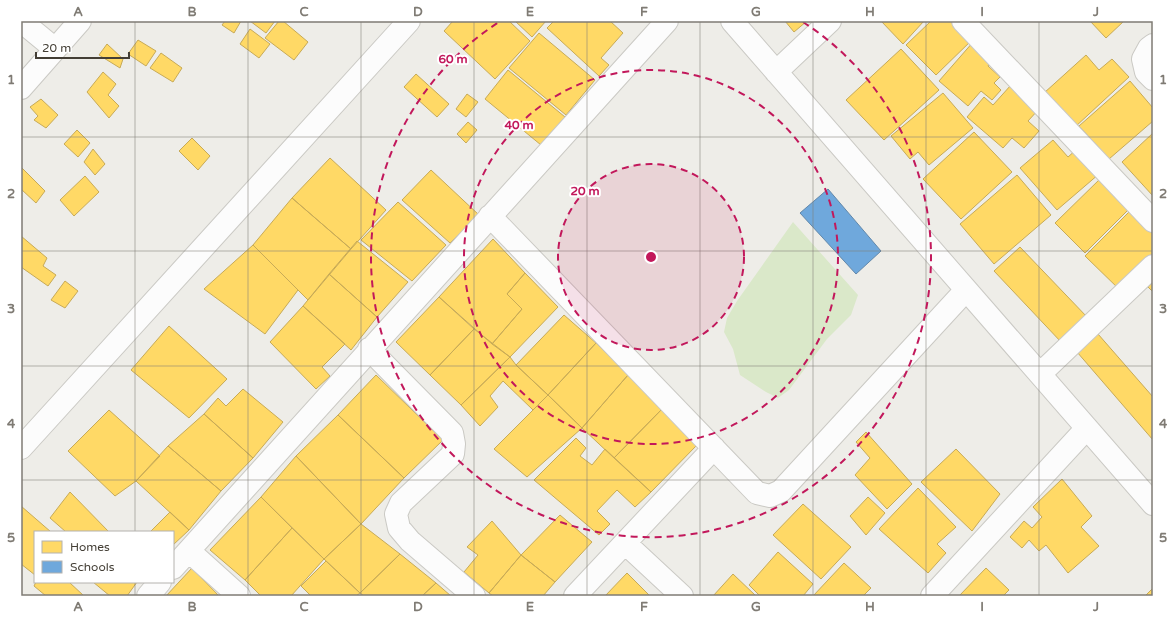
<svg xmlns="http://www.w3.org/2000/svg" width="1174" height="617" font-family="'Varela Round',sans-serif">
<style>
.green{fill:#dae8c9}
.homes{fill:#ffd966;stroke:#c7aa57}
.schools{fill:#6fa8dc;stroke:#6288aa}
.lines{fill:none;stroke-linecap:round;stroke-linejoin:round}
.minor-casing{stroke:#cac9c4;stroke-width:24}
.minor{stroke:#fcfcfc;stroke-width:22}
.grid{fill:none;stroke:#7f7b74;stroke-width:1;stroke-opacity:0.55}
.ring{fill:none;stroke:#c2185b;stroke-width:2;stroke-dasharray:7 5}
.centre{fill:#c2185b;stroke:#fff;stroke-width:2}
.ring-label{font-size:12px;text-anchor:middle;font-weight:bold;fill:#c2185b;stroke:#fff;stroke-width:4;stroke-linejoin:round;paint-order:stroke}
.neatline{fill:none;stroke:#7f7b74;stroke-width:1.5}
.grid-label{font-size:13px;text-anchor:middle;font-weight:bold;fill:#7f7b74}
</style>
<rect width="100%" height="100%" fill="#eeede8"/>
<path class="green" d="M793,222L858,295L851,315L827,339L789,390L778,398L766,392L740,375L733,349L724,332L727,318L737,301Z"/>
<path class="homes" d="M225,21H241L234,33L222,25Z
M250,21H275L266,33Z
M279,21H283L308,42L294,60L265,38Z
M453,21H509L530,41L495,79L444,31Z
M515,21H546L532,37Z
M554,21H610L623,33L601,58L609,65L599,76L547,28Z
M785,21H807L794,32Z
M881,21H924L903,44Z
M931,21H958L974,38L936,75L906,45Z
M1090,21H1124L1106,38Z
M250,29L270,44L259,58L240,44Z
M539,33L595,80L566,115L509,68Z
M138,40L156,51L146,66L128,54Z
M974,41L993,57L988,66L1000,77L994,83L1001,90L992,100L981,91L968,106L939,81Z
M107,44L123,59L120,68L99,55Z
M901,49L939,90L884,140L846,100Z
M161,53L182,68L173,82L150,68Z
M1086,55L1099,70L1112,59L1129,77L1075,127L1044,93Z
M508,70L565,117L541,145L485,99Z
M103,72L116,84L108,95L119,106L109,118L87,92Z
M416,74L449,104L437,117L404,87Z
M1130,81L1153,108V121L1109,159L1079,126Z
M1011,85L1039,109L1028,121L1039,131L1024,148L1012,138L1003,148L967,117L984,97L993,105Z
M943,93L973,128L929,165L918,152L910,159L891,136Z
M467,94L478,102L466,117L456,109Z
M41,99L58,115L46,128L34,120L38,116L30,107Z
M468,122L477,130L466,143L457,134Z
M77,130L90,143L78,157L64,144Z
M974,132L1012,172L961,219L923,179Z
M1153,133V196L1122,162Z
M192,138L210,156L198,170L179,151Z
M1053,140L1068,157L1077,149L1099,174L1057,210L1020,168Z
M93,149L105,164L95,175L84,162Z
M330,158L386,210L351,249L292,198Z
M21,167L45,191L36,203L21,189Z
M431,170L479,215L450,243L402,200Z
M1017,175L1051,215L994,264L960,224Z
M85,176L99,192L74,216L60,200Z
M1102,177L1131,207L1085,253L1055,223Z
M292,198L351,249L308,300L253,245Z
M398,202L446,245L412,281L361,240Z
M1130,211L1153,234V260L1122,292L1085,256Z
M21,236L47,258L43,266L56,275L48,286L21,267Z
M493,239L525,273L507,294L522,309L492,344L439,297Z
M357,241L408,282L377,317L329,274Z
M253,245L298,290L265,334L204,289Z
M1020,247L1088,318L1062,343L994,271Z
M525,273L558,307L510,357L492,344L522,309L507,294Z
M329,274L377,317L351,350L303,306Z
M65,281L78,291L65,308L51,300Z
M1153,282V292L1148,287Z
M439,297L474,329L430,375L396,342Z
M303,306L345,344L322,367L330,376L316,389L270,342Z
M564,315L596,343L548,395L516,365Z
M169,326L227,379L189,418L131,370Z
M474,329L510,357L461,405L430,375Z
M1098,334L1153,397V440L1077,352Z
M596,343L628,375L582,428L548,395Z
M510,357L516,365L548,395L533,410L503,381L490,396L498,407L480,426L461,405Z
M376,375L443,440L404,478L338,415Z
M628,375L663,408L614,458L582,428Z
M243,389L283,422L253,458L204,414L218,398L226,406Z
M548,395L582,428L527,477L494,449Z
M663,408L698,444L651,492L614,458Z
M109,410L160,456L136,481L115,496L68,451Z
M204,414L253,458L221,491L168,446Z
M338,415L404,478L361,524L296,456Z
M866,432L912,484L887,509L855,475L870,458L856,442Z
M576,438L586,448L580,456L592,465L605,449L651,492L635,507L617,490L597,511L610,524L599,535L534,480Z
M168,446L221,491L189,530L136,481Z
M956,449L1000,494L972,531L921,482Z
M296,456L361,524L324,559L261,497Z
M1062,479L1092,516L1081,527L1099,546L1068,573L1046,545L1039,551L1029,540L1022,548L1010,537L1024,521L1032,528L1042,517L1033,507Z
M918,488L956,527L937,544L946,553L928,573L879,529Z
M70,492L109,532H66L50,518Z
M261,497L292,528L245,580L210,550Z
M868,497L885,513L866,535L850,516Z
M803,504L851,547L821,579L773,535Z
M21,506L51,532H35V575L21,564Z
M170,512L189,530L173,545V532H150Z
M560,515L592,542L555,582L521,555Z
M492,521L521,555L489,593L464,572L478,555L467,547Z
M361,524L400,554L360,593L324,559Z
M292,528L324,559L291,596H261L245,580Z
M778,552L813,584L803,596H760L749,585Z
M400,554L436,583L422,596H364L360,593Z
M521,555L555,582L543,596H493L489,593Z
M326,561L360,593L356,596H311L301,586Z
M844,563L871,588L863,596H813Z
M192,568L219,596H166Z
M986,568L1009,590L1003,596H959Z
M627,573L650,596H605Z
M733,574L756,596H713Z
M36,582H69L84,596H46L34,586Z
M93,582H137L127,596H110Z
M436,583L451,596H422Z
M1153,588V596H1145Z"/>
<path class="schools" d="M828,189L881,251L856,274L800,213Z"/>
<g class="lines">
<defs>
<path id="minor" d="M21,21L55,49
M732,21L1153,504
M963,21L1153,221
M1153,45L1149,48L1143,59L1146,72L1153,79
M776,72L830,21
M21,88L80,21
M490,216L757,493L770,496L781,491L966,290
M369,349L452,433L454,444L453,454L401,503L396,514L399,528L410,541L474,596
M1040,374L1153,266
M21,448L409,21
M625,543L682,596
M189,551L239,596
M173,568L667,21
M148,596L160,582
M575,596L714,448
M932,596L1087,428"/>
</defs>
<use href="#minor" class="minor-casing"/>
<use href="#minor" class="minor"/>
</g>
<path class="grid" d="M135,21V532M248,21V596M361,21V596M474,21V596M587,21V596M700,21V596M813,21V596M926,21V596M1039,21V596M21,137H1153M21,251H1153M21,366H1153M21,480H1153M135,582V596"/>
<circle cx="651" cy="257" r="93" fill="#c2185b" fill-opacity=".12"/>
<g class="ring">
<circle cx="651" cy="257" r="93"/>
<circle cx="651" cy="257" r="187"/>
<path d="M803 22A280 280 0 1 1 499 22"/>
</g>
<circle cx="651" cy="257" r="6" class="centre"/>
<g class="ring-label">
<text x="453" y="63">60 m</text>
<text x="519" y="129">40 m</text>
<text x="585" y="195">20 m</text>
</g>
<rect width="1174" height="617" fill="none" stroke="#ffffff" stroke-width="44"/>
<rect x="34" y="531" width="140" height="52" fill="#ffffff" stroke="#b4b2ae"/>
<rect x="42" y="541" width="20" height="12" fill="#ffd966" stroke="#b4b2ae"/>
<text x="70" y="551" font-size="12" fill="#433e35">Homes</text>
<rect x="42" y="561" width="20" height="12" fill="#6fa8dc" stroke="#b4b2ae"/>
<text x="70" y="571" font-size="12" fill="#433e35">Schools</text>
<path d="M36 52v6h93v-6" fill="none" stroke="#433e35" stroke-width="2"/>
<text x="42" y="52" font-size="12" fill="#433e35" stroke="#ffffff" stroke-width="3" paint-order="stroke">20 m</text>
<rect x="22" y="22" width="1130" height="573" class="neatline"/>
<g class="grid-label">
<text x="78" y="16">A</text>
<text x="192" y="16">B</text>
<text x="304" y="16">C</text>
<text x="418" y="16">D</text>
<text x="530" y="16">E</text>
<text x="644" y="16">F</text>
<text x="756" y="16">G</text>
<text x="870" y="16">H</text>
<text x="982" y="16">I</text>
<text x="1096" y="16">J</text>
<text x="11" y="84">1</text>
<text x="1163" y="84">1</text>
<text x="11" y="198">2</text>
<text x="1163" y="198">2</text>
<text x="11" y="313">3</text>
<text x="1163" y="313">3</text>
<text x="11" y="428">4</text>
<text x="1163" y="428">4</text>
<text x="11" y="542">5</text>
<text x="1163" y="542">5</text>
<text x="78" y="611">A</text>
<text x="192" y="611">B</text>
<text x="304" y="611">C</text>
<text x="418" y="611">D</text>
<text x="530" y="611">E</text>
<text x="644" y="611">F</text>
<text x="756" y="611">G</text>
<text x="870" y="611">H</text>
<text x="982" y="611">I</text>
<text x="1096" y="611">J</text>
</g>
</svg>
